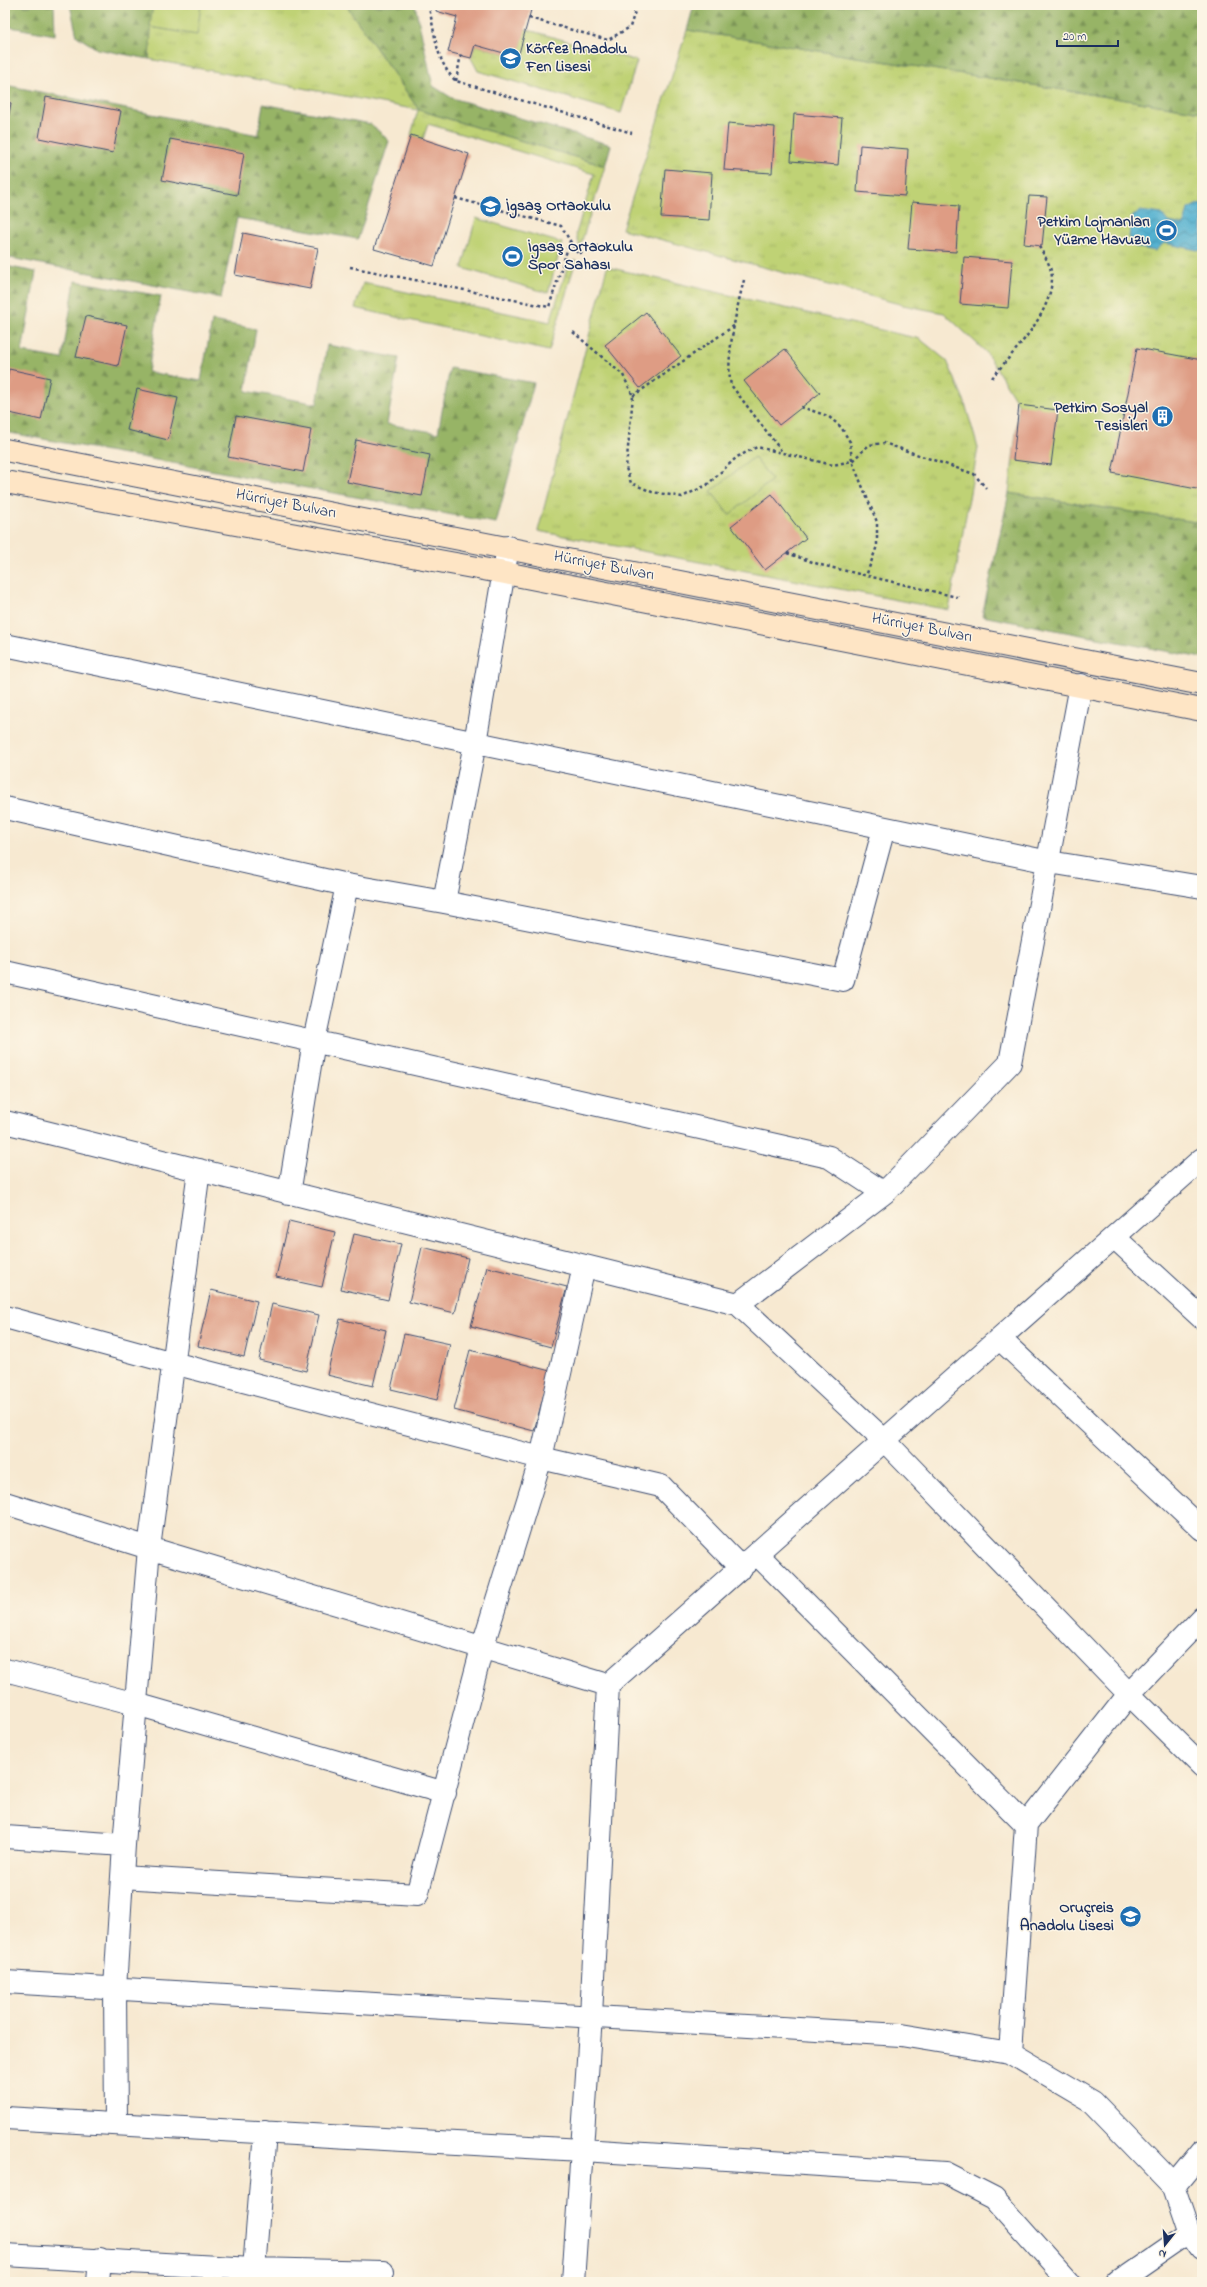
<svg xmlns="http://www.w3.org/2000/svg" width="1207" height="2287" font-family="'Indie Flower',sans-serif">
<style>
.grass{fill:url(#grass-tufts);stroke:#6d806a}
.forest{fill:url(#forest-firs);stroke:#597262}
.park{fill:#bfd275;stroke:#6d806a}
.water{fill:url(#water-waves);stroke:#367097}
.building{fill:#de9c84}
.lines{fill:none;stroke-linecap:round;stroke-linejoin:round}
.minor-casing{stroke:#3c4b6f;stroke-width:24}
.secondary-casing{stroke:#3c4b6f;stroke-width:24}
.path{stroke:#3c4b6f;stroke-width:2.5;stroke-dasharray:3 3;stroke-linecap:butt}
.minor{stroke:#fff;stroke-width:22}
.secondary{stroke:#fee5c5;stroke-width:22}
.labels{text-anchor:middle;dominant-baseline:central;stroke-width:3;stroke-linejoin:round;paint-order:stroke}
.poi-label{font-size:16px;font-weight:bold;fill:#1b2f5e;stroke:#fcf5e5;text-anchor:start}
.street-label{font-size:16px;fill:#1b2f5e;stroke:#fcf5e5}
</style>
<defs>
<pattern id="grass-tufts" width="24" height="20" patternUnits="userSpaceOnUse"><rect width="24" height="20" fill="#bfd275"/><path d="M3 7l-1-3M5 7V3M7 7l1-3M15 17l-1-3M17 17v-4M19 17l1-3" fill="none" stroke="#a4b568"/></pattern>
<pattern id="forest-firs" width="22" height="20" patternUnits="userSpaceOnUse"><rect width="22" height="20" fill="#97b466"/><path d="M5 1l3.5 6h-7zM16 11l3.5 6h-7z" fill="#7a9357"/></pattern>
<pattern id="water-waves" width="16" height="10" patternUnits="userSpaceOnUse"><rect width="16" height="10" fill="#52b1d0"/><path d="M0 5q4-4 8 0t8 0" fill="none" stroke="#4390ac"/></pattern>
</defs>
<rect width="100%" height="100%" fill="#fcf5e5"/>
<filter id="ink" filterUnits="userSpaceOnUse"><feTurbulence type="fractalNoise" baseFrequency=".025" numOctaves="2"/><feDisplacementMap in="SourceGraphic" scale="8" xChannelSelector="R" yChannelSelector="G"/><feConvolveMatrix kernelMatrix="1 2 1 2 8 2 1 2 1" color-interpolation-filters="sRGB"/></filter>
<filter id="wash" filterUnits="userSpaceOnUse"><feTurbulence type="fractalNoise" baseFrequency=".012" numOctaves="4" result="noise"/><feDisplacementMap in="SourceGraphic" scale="16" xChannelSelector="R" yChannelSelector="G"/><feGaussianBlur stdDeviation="0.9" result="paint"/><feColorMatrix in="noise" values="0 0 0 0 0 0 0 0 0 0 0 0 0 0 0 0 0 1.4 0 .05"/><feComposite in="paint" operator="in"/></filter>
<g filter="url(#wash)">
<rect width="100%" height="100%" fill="#f7e9d1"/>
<path class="grass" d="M201,5H346L419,110L605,166L580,247L576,234L594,174L428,124L423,139L411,135L418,110L149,59L150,27L196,34Z
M525,29L637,61L621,113L478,71L471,58L475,45L518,57Z
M687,30L1202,112V523L1009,493L1019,405L986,352L944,313L903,305L622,229Z
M576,260L549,351L355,308L363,283L550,322L568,265Z
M607,267L920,339L947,361L964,400L978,448L949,610L538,531Z"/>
<path class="forest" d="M5,5H54L55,35L5,26Z
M70,5H153L149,59L97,49L77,36Z
M346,5H415L433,86L452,98L611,145L605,166L419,110Z
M694,5H1202V112L687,30Z
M5,85L258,135L263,104L371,124L389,141L358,239L237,218L221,298L5,257Z
M5,266L36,272L22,352L62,359L75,281L161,296L148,372L201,381L212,321L256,329L246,391L317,404L327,345L399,358L387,424L438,433L450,368L534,383L496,523L5,432Z
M1009,493L1202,523V658L982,616Z"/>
<path class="park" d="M153,5H201L197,35L150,27Z
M476,218L562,243L548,293L462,268Z
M754,457L772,480L729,515L711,491Z"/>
<path class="water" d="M1198,204L1202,205V251L1164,243L1155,251L1135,247L1129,237L1132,217L1140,211L1162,214L1168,222L1184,225L1188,209Z"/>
<g id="blocks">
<path class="building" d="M437,5H513L531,10L518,57L475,45L471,58L448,52L457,17L436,11Z
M46,97L121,111L113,153L39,138Z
M5,101L11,103L6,130H5Z
M794,114L842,118L838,165L791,161Z
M728,123L775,127L772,173L724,170Z
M411,135L469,154L434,266L374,249Z
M170,139L244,153L237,195L162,180Z
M860,145L908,149L905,196L857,192Z
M665,169L712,173L709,220L661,217Z
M1029,196L1047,197L1042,246L1024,244Z
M912,202L959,206L956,252L908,249Z
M243,233L318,248L310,289L235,275Z
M964,257L1012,261L1008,308L960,304Z
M646,312L681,356L640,388L605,345Z
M86,316L127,325L118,366L76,357Z
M1137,348L1202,360V490L1112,473Z
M785,349L820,393L779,425L744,381Z
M9,369L50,378L41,420L5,412V386Z
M137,389L178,398L168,440L127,430Z
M1019,405L1058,410L1051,465L1013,460Z
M236,416L311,430L303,472L228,457Z
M356,440L430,455L422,496L347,482Z
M772,494L806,538L765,570L731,526Z
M289,1221L335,1232L322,1287L276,1277Z
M354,1234L401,1244L388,1300L341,1289Z
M422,1247L468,1258L455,1313L409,1302Z
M487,1267L567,1287L551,1347L471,1326Z
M211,1290L257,1301L244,1357L198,1346Z
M272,1304L319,1315L306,1371L259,1360Z
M340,1319L386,1330L373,1386L327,1375Z
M404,1334L450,1344L437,1400L391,1389Z
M470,1350L550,1371L534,1431L454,1410Z"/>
</g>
</g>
<g filter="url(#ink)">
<use href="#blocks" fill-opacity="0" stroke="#3c4b6f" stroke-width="1"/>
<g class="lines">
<defs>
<path id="minor" d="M5,645L1049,862L1202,887
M5,808L347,885L444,902L843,980L884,828
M444,902L475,743L508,547
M5,972L829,1157L884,1193
M5,1122L738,1304L885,1441L1129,1694L1202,1766
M289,1194L314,1041L347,885
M1114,1237L1202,1318
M738,1304L884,1193L1010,1063L1081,685
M5,1317L173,1363L541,1458L661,1486L741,1568
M1000,1339L1202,1529
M5,1503L149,1548L608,1685L1202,1159
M757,1554L1026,1825
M5,1670L136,1704L445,1793
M5,1837L124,1845
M122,1877L417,1895L482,1648L541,1458L584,1266
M5,1982L901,2035L1010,2053L1093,2102L1174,2186L1190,2233L1202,2250
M1010,2053L1026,1825L1129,1694L1202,1618
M5,2118L582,2150L945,2173L994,2198L1069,2282
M116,2123L115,1988L124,1845L149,1548L199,1170
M1174,2186L1202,2152
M5,2255L253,2269L383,2272
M98,2282L100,2259
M253,2282L265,2132
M573,2282L591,2016L608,1685
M1119,2282L1190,2233"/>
<path id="secondary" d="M5,450L1202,684
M5,482L505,573L1202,710"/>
</defs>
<use href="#minor" class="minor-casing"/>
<use href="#secondary" class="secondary-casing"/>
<path class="path" d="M428,5C436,32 434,60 456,81L632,133
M653,5L669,9L670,5
M529,18L608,40L630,27L637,5
M456,81L461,54
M455,198L561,226L578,254L598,246
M350,267L549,307L570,241
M744,280C737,307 725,359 731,385L783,453
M573,332L623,375L633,396L626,468L631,483L652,492L682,497L707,485L737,457L757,447L833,465L852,461L869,445L884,443L974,474L986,488
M992,378C1014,350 1050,317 1052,279C1052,266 1044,255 1038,245
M633,396L735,325
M801,407L828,416L841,427L850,442L852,461L877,522V546L866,576
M787,553L821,565L961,598"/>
<use href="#minor" class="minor"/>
<use href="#secondary" class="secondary"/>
</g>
</g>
<defs>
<symbol id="school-disc" viewBox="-11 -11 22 22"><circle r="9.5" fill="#1f6fb2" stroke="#fcf5e5"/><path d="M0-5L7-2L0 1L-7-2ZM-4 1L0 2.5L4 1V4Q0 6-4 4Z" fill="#fff"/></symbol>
<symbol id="stadium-disc" viewBox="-11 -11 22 22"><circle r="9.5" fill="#1f6fb2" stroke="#fcf5e5"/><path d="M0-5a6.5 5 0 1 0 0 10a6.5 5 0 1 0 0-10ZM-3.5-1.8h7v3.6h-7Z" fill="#fff"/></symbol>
<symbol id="building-disc" viewBox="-11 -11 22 22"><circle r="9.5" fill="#1f6fb2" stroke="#fcf5e5"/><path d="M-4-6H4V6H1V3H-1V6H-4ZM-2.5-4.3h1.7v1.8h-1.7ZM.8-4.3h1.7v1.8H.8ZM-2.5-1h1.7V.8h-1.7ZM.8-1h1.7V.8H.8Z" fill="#fff"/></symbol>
</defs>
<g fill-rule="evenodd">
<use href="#school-disc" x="498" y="46" width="25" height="25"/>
<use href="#school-disc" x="478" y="194" width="25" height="25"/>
<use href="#stadium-disc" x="1154" y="218" width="25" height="25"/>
<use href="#stadium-disc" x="500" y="244" width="25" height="25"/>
<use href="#building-disc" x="1150" y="404" width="25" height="25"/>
<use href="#school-disc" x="1118" y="1904" width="25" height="25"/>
</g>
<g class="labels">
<g class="poi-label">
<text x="526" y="49">Körfez Anadolu<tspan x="526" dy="18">Fen Lisesi</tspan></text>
<text x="506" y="206">İgsaş Ortaokulu</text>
<text x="1150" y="222" text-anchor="end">Petkim Lojmanları<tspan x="1150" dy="18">Yüzme Havuzu</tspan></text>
<text x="528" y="247">İgsaş Ortaokulu<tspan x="528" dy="18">Spor Sahası</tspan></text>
<text x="1148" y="408" text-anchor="end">Petkim Sosyal<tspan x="1148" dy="18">Tesisleri</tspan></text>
<text x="1114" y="1908" text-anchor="end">Oruçreis<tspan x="1114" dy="18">Anadolu Lisesi</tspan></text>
</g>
<g class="street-label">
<text transform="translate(286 504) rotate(11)">Hürriyet Bulvarı</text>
<text transform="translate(604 566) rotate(11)">Hürriyet Bulvarı</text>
<text transform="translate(922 628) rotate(11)">Hürriyet Bulvarı</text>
</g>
</g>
<rect width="1207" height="2287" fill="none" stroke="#fcf5e5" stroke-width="20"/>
<g transform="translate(1165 2245) rotate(197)" stroke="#fcf5e5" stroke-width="3" paint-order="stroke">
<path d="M0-3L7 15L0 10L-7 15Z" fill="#1b2f5e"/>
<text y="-6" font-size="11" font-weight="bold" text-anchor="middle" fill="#1b2f5e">N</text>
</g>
<path d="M1057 40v6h61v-6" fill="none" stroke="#1b2f5e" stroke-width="2"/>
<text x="1063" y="40" font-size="12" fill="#1b2f5e" stroke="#fcf5e5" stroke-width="3" paint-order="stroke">20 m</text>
</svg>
